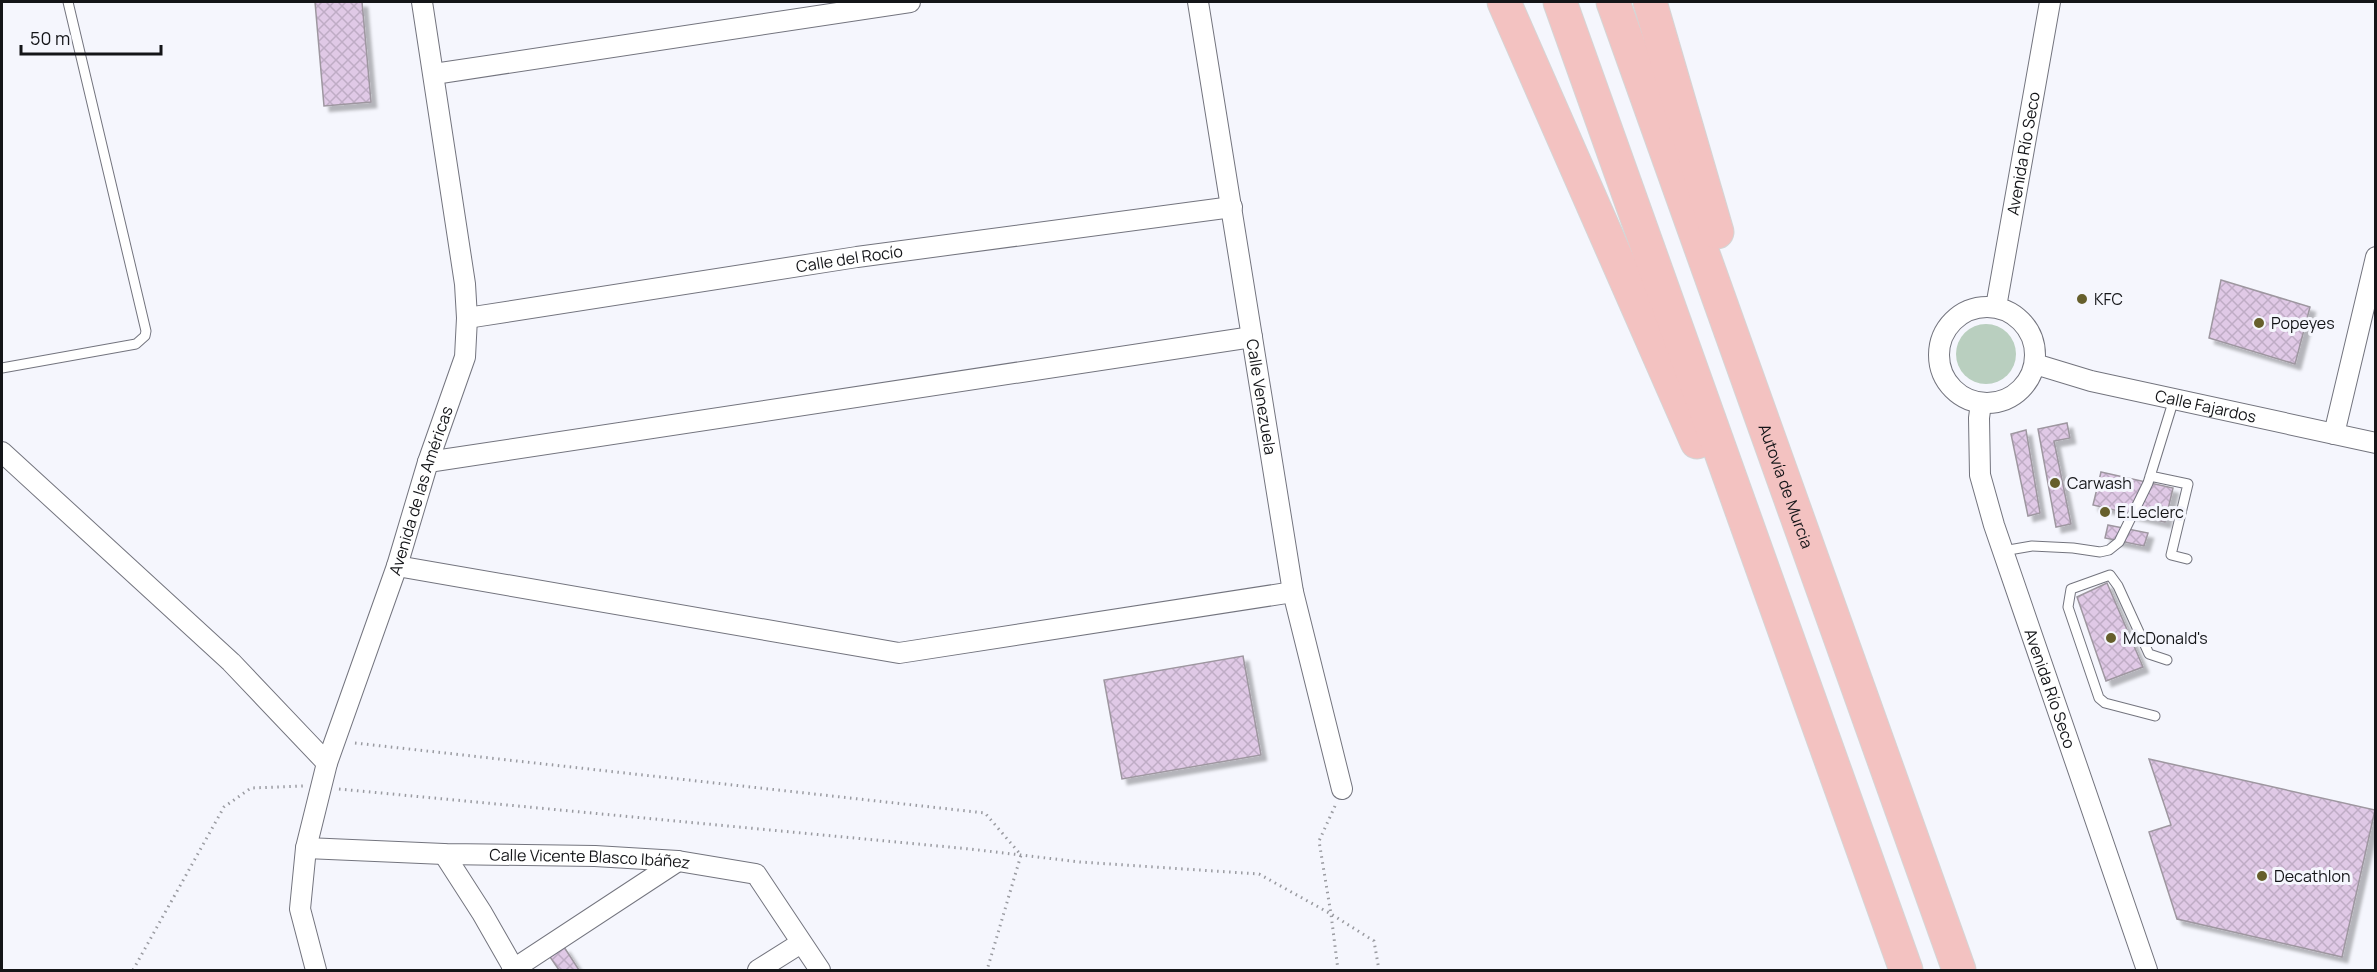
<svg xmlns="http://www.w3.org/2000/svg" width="2377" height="972" font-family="Manrope,sans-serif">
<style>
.grass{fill:#b9cfbf}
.building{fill:url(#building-cross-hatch);stroke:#9e97a0;stroke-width:1.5;filter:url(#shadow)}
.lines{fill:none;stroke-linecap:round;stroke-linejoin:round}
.lane-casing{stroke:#73747e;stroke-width:11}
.street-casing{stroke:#73747e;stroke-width:22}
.highway-casing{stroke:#d5d5d5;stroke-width:35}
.path{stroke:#9a9ba1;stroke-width:3;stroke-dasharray:1.5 4.5;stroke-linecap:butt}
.lane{stroke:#fff;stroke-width:9}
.street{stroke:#fff;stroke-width:20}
.highway{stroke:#f3c2c1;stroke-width:33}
.poi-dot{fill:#665f2c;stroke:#f5f6fd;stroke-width:2}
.labels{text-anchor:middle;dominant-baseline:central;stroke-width:6;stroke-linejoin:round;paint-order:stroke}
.street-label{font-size:16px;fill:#141518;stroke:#f5f6fd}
.poi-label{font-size:16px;fill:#141518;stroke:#f5f6fd;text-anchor:start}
</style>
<defs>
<pattern id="building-cross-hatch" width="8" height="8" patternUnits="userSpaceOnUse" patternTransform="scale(1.5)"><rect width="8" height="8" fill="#e0c9e6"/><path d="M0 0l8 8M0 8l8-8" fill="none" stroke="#bfacc5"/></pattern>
<filter id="shadow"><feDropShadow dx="5.5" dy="5.5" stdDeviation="1.5" flood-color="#0004"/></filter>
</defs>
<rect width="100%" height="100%" fill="#f5f6fd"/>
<path class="grass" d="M1956 354a30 30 0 1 1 60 0a30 30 0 1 1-60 0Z"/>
<path class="building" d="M315,2H362L371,102L324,106Z
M2221,280L2310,307L2295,364L2209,338Z
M2067,423L2070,438L2054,441L2071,524L2056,527L2038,429Z
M2026,430L2040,513L2028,516L2011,434Z
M2101,472L2173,488L2165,522L2093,505Z
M2108,525L2148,533L2144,546L2105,538Z
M2107,583L2143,667L2106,681L2077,597Z
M1243,656L1261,755L1122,779L1104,680Z
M2149,759L2375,810L2342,957L2177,919L2149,832L2171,825Z
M564,947L579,970H559L550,957Z"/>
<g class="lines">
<defs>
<path id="lane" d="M2,368L136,344L145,336L146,331L68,2
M2150,476L2188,484L2171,555L2187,559
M2003,551L2032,546L2073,548L2100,552L2109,550L2119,542L2148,483L2174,399
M2155,716L2105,703L2099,698L2068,607L2071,589L2110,575L2118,586L2149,654L2167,660"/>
<g id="street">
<path id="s1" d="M1198,2L1293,592L1342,789"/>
<path d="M434,74L910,2"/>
<circle cx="1987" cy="355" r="48"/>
<path id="s2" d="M1996,307L2050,2"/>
<path id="s3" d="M467,318L857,257L1232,207"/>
<path id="s4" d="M2035,364L2091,381L2376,443"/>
<path id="s5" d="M1981,403L1979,418L1980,475L1994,525L2147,970"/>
<path d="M2334,434L2376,257"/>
<path d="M2,452L231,662L327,763"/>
<path d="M428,462L1252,337"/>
<path d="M397,566L899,653L1293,592"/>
<path id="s6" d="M306,848L444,854L595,856L678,861L756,874L820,970"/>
<path d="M444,854L482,913L514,969"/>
<path id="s7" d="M316,970L300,909L306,848L327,763L397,566L428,462L465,357L467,318L465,284L422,2"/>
<path d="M512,970L678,861"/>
<path d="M758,970L801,943"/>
</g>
<g id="highway">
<path d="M1504,2L1697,442"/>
<path d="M1560,2L1906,970"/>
<path id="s8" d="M1613,2L1959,970"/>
<path d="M1650,2L1717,232"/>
</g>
</defs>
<use href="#lane" class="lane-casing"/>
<use href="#street" class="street-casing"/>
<use href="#highway" class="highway-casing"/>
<path class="path" d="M355,743L985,813L1021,855L987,970
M339,789L970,849L1080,862L1259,874L1331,914L1338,970
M1335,806L1319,841L1331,914L1374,941L1379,970
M133,970L224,807L251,788L303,786"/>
<use href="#lane" class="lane"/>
<use href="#street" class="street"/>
<use href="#highway" class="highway"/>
</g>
<g class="poi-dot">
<circle cx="2082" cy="299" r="6"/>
<circle cx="2259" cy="323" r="6"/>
<circle cx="2055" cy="483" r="6"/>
<circle cx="2105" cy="512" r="6"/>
<circle cx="2111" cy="638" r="6"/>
<circle cx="2262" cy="876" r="6"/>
</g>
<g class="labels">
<g class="street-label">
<text stroke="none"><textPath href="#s2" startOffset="156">Avenida Río Seco</textPath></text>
<text stroke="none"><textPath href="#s3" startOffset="387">Calle del Rocío</textPath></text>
<text stroke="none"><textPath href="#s1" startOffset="400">Calle Venezuela</textPath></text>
<text stroke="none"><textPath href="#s4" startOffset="176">Calle Fajardos</textPath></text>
<text stroke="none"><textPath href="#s8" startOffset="514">Autovía de Murcia</textPath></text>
<text stroke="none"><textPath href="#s7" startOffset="500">Avenida de las Américas</textPath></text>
<text stroke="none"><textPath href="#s5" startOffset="297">Avenida Río Seco</textPath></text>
<text stroke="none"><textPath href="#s6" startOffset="284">Calle Vicente Blasco Ibáñez</textPath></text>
</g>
<g class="poi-label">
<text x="2094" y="299">KFC</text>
<text x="2271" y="323">Popeyes</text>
<text x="2067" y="483">Carwash</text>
<text x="2117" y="512">E.Leclerc</text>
<text x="2123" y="638">McDonald's</text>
<text x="2274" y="876">Decathlon</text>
</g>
</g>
<rect width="2377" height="972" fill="none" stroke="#141518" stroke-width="6"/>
<path d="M21 45v9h140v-9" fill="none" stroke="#141518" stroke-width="3"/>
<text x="30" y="45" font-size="18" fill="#141518" stroke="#f5f6fd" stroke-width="4.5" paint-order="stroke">50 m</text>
</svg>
